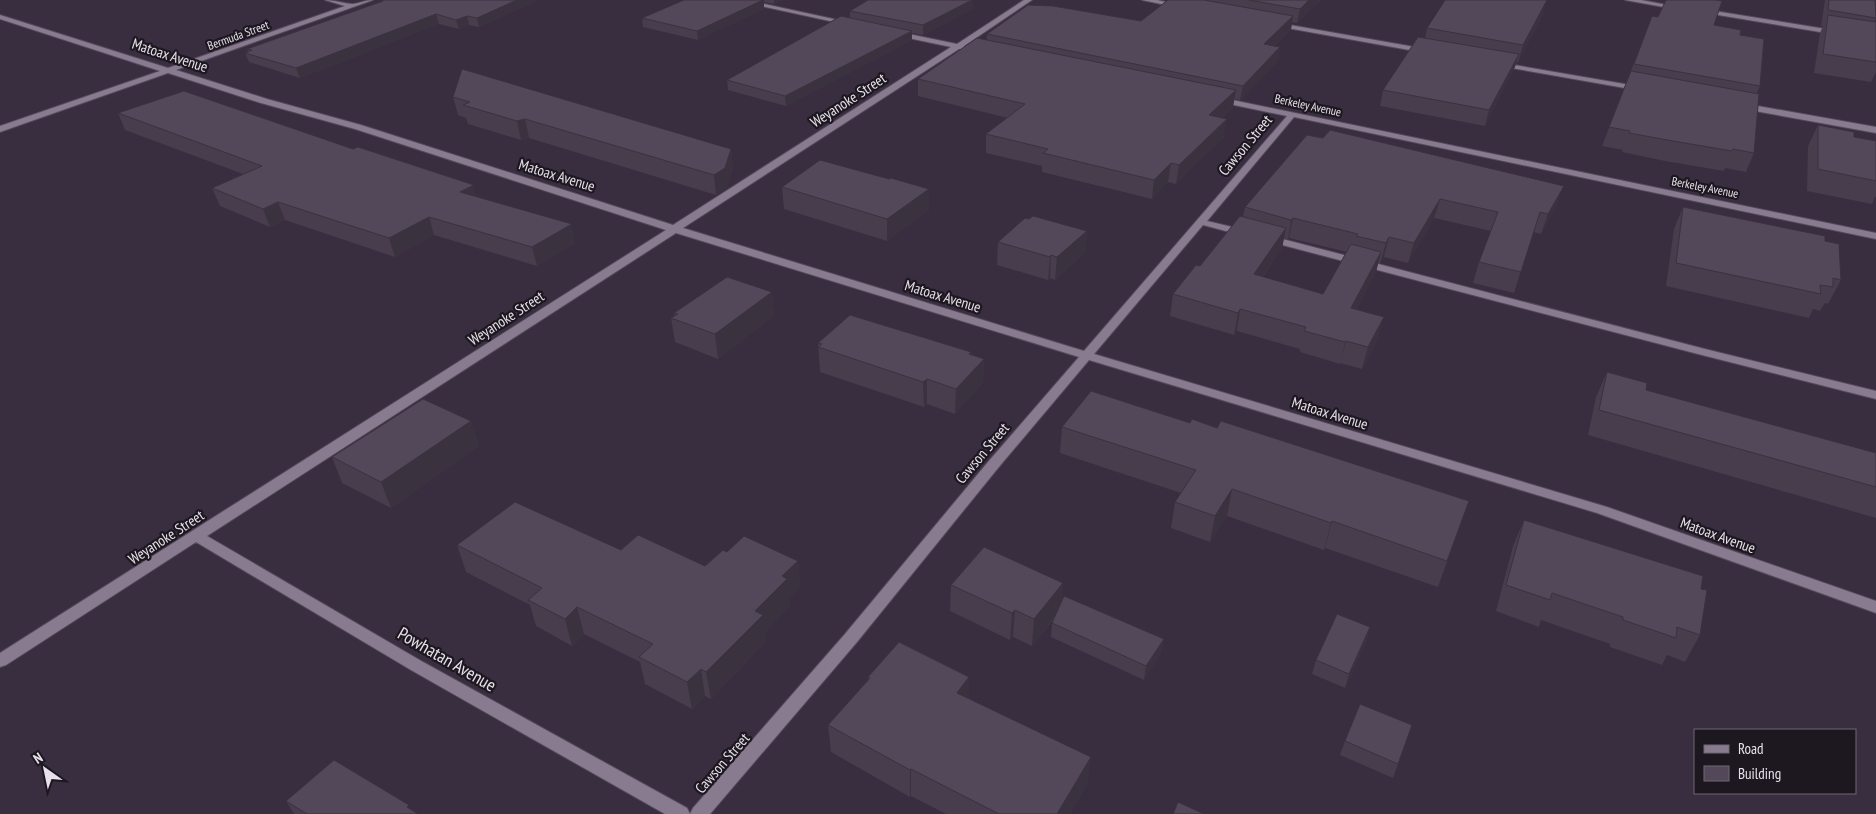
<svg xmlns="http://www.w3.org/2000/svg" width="1876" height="814" font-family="'PT Sans Narrow',sans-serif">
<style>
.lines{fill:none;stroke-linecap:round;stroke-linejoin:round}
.minor-casing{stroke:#544a59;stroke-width:2}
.minor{fill:#887b90;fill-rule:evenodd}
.wall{fill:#473d4d;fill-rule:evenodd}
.shaded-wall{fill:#3a323f}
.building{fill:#53475a;stroke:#3a323f}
.labels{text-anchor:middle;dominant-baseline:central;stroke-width:4.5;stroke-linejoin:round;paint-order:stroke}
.far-street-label{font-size:12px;fill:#e8e0ec;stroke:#1d1820}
.street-label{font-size:15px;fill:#e8e0ec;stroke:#1d1820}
.near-street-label{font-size:18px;fill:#e8e0ec;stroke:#1d1820}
</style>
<rect width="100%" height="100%" fill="#392d40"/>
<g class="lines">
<defs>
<path id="minor" d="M325,0C334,0 346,4 353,4C360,3 366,0 373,0L176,70L267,99L361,125L673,225L951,47L894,35V31L957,44L1024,0H1032L964,46V49H959L683,228L1084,351L1287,116L1215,101L1214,99L1218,97L1876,233V239L1294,117L1207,221L1249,231V235L1245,236L1203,225L1094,354L1607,507L1876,601V613L1597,513L1089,360L998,468L857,642L710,814H665L411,670L196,542L6,665L0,667V653L666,230L355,129L261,103L168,73L0,132V126L160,71L0,19V15L168,68L345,6ZM676,233L1079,357L988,462L845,634L693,808L690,814L687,808L423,662L207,536Z
M733,0H746L852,23L848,25Z
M1142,0H1157L1183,6L1180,8Z
M1625,0H1641L1683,8L1680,10Z
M1702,9L1838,31L1842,33L1838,35L1700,12V10Z
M1273,22L1426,49L1430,51L1426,53L1276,26L1272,24Z
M1497,62L1642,87L1646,89L1642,91L1500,66L1496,64Z
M1741,103L1876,127V133L1738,108L1737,106Z
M1267,235L1705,349L1876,391V399L1698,354L1263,240L1262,238Z"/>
</defs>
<use href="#minor" class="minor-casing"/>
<use href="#minor" class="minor"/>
</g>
<path class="wall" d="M384,0H539L479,27L469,25L459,29L439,24L300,78L249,62L245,53L248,52L247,49L382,2L381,1Z
M684,0H783L774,4L764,2V9L698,40L643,27L642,18Z
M973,0V9L923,35L912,33V40L786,106L728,90L727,80L850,18V11Z
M1168,0H1321L1297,23L1292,22L1291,29L1274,46L1280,47L1278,61L1240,100L1234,99L1233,107L1222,118L1224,137L1176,184L1168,182L1152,199L1042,172V166L986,153V134L1008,118L918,96V79L987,40V34L1141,21Z
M1825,0H1876V18L1874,22L1876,72L1871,82L1814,73L1820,33L1823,26H1821Z
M1543,15L1518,62H1517L1514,69L1485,126L1380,106L1383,90L1425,39L1427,28Z
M1652,16L1714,25L1740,35L1760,86L1757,93L1754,153L1746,172L1725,168L1724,171L1665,161L1622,152L1623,150L1602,146Z
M453,97L731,149L733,168L727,188L716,195L529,138L521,140L468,124L466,118L458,115Z
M118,113L477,196L575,243L537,266L434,235L395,257L285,220L270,227L220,206L212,188L243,174L125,130Z
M1818,125L1854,137L1876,141V197H1875L1872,204L1807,191L1808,146Z
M1307,135L1557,205L1541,234L1533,232L1514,293L1473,283L1479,262L1491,231L1434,218L1408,263L1384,257L1380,263H1378L1376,272L1356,310L1378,339L1362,369L1340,363V364L1300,352V349L1237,331L1234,335L1170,316L1173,294L1200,266L1243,217L1245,207ZM1284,238L1288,240L1289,238L1347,252L1323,294L1263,277L1282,248Z
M889,179L929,210L887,241L784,209L782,187Z
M1683,207L1825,241L1841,280L1828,304L1825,303L1820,311L1813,309L1809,318L1666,286L1674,229Z
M1087,231L1085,253L1055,280L1050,278L1048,280L997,265L998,242Z
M772,292L774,316L718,359L675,342L671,318L675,316L674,313Z
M818,343L971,354L984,359L983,383L955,414L927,404L924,407L820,372Z
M1607,372L1646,390L1876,453V518L1588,435L1596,397Z
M471,421L479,446L391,508L342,483L332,457Z
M1190,423L1217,428L1469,501L1438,587L1325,548L1324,550L1227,516L1210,542L1171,528L1175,502L1181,493L1060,453L1062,427Z
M1524,520L1701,589L1700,635L1685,662L1667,655L1662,665L1610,647V644L1541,620L1539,627L1496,611L1513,546Z
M457,545L621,550L705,566L727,552L798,561L800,587L789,599L790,606L765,632L766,642L711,699L705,696L692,709L645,684L640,662L584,634L572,646L536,626L530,605L466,572Z
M1063,583L1061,603L1164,639L1161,653L1144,680L1051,637L1052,623L1055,617L1032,646L1013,637L1010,640L950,611L951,585Z
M1370,627L1366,642L1345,688L1312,674L1316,660Z
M868,677L969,698L1088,784L1070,814H946L911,796L910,797L831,752L828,725L868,681Z
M1412,725L1393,778L1340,755L1345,741Z
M286,801L411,809L418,814H294Z"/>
<path class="shaded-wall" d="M517,0H539L479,27L477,18Z
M763,0H764V9L698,40L697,31Z
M774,0H783L774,4Z
M973,0V9L923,35V25Z
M1309,0H1321L1297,23L1300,9Z
M1547,0L1543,15L1518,62L1523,45Z
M436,14L439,24L300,78L296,68Z
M467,16L469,25L459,29L456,20Z
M1293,16L1291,29L1261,58L1264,44Z
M912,31V40L786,106L785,96Z
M1280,47L1278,61L1240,100L1243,86Z
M1519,54L1514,69L1485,126L1489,110Z
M1236,90L1233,107L1207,133L1209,115Z
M525,119L529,138L521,140L517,121Z
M1227,119L1224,137L1176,184L1179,165Z
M731,149L733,168L727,188L716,195L714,175Z
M1171,163L1168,182L1152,199L1154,180Z
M474,185L478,203L460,192Z
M1564,186L1557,205L1541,234L1548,214Z
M929,189V210L887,241V219Z
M1440,199L1434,218L1408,263L1414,243Z
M278,202L285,220L270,227L263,209Z
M429,217L434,235L395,257L389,238Z
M1293,218L1289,238L1288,240L1291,220Z
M572,224L575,243L537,266L532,247Z
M1286,228L1282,248L1250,295L1254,274Z
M1087,231L1085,253L1055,280L1057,257Z
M1389,237L1384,257L1380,263L1386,243Z
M1381,252L1376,272L1345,330L1351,308Z
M1051,255L1050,278L1048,280L1050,257Z
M772,292L774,316L718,359L715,334Z
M1240,309L1237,331L1234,335L1238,313Z
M1384,317L1378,339L1362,369L1368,347Z
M1346,341L1340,363V364L1345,342Z
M971,352L970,373L984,359L983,383L955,414L956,389L969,354Z
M927,379V404L924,407L923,382Z
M471,421L479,446L391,508L381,482Z
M1232,489L1227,516L1210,542L1215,516Z
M1332,521L1325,548L1324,550L1331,523Z
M798,561L800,587L789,599L790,606L765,632L766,642L711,699L706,672L755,611L782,576Z
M1063,583L1060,609L1032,646L1034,619Z
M577,607L584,634L572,646L565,619Z
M1015,610L1013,637L1010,640L1012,613Z
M1370,627L1366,642L1345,688L1349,674Z
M1164,639L1161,653L1144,680L1146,666Z
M701,669L705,696L692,709L687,682Z
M969,677V704L957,693Z
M1091,757L1088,784L1070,814H1057Z
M911,769V796L910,797V770Z"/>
<path class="building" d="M384,0H517L477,18L467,16L456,20L436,14L296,68L245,53L252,50L247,49L383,1H381Z
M684,0H763L697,31L642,18Z
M868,0H972L923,25L850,11Z
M1168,0H1204L1293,16L1264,44L1280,47L1243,86L987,34L1028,5L1053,6L1141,21Z
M1249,0H1309L1300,9Z
M1445,0H1547L1523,45L1427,28Z
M1666,0H1716L1722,1L1714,25L1741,30L1740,35L1764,39L1760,86L1634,64L1652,16L1658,17Z
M1829,0H1875L1876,18L1828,10Z
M1828,15L1876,22V62L1823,54Z
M841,16L912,31L785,96L727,80Z
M1418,37L1519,54L1489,110L1383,90Z
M977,38L1236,90L1209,115L1227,119L1179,165L1171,163L1154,180L1043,153L1048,149L986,134L1025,104L918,79Z
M462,69L731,149L725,168L714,175L525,119L517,121L463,105L470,102L453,97Z
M1631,71L1759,94L1754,153L1733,149L1732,151L1673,141L1629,133L1630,131L1609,127Z
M184,91L353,149L358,147L474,185L460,192L572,224L532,247L429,217L389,238L278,202L263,209L212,188L262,166L118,113Z
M1818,125L1854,132V137L1876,141V181L1818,169Z
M1330,130L1564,186L1548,214L1540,212L1521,272L1479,262L1498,212L1440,199L1414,243L1389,237L1386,243L1356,236L1358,234L1293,218L1291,220L1245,207L1307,135L1323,138Z
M820,160L889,179L891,178L929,189L887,219L782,187Z
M1683,207L1825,236V241L1839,244L1841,280L1833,278V287L1820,285L1821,294L1676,263Z
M1033,216L1087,231L1057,257L1051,255L1050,257L998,242L1025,218L1029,219Z
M1240,216L1286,228L1254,274L1323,294L1351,244L1381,252L1351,308L1384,317L1368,347L1346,341L1345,342L1304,331L1306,327L1240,309L1238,313L1173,294L1196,265L1200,266Z
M727,277L772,292L715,334L671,318L678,314L674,313Z
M850,315L971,352L969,354L984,359L956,389L927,379L923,382L818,347L822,344L818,343Z
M1607,372L1647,383L1646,390L1876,453V487L1599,410Z
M1091,391L1190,423L1192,419L1217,428L1221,421L1469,501L1447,561L1332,521L1331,523L1232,489L1215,516L1175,502L1196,470L1062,427Z
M423,399L471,421L381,482L332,457Z
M515,502L621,550L638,535L705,566L723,550L727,552L744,536L798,561L782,576L787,579L755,611L763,615L706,672L701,669L687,682L639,657L653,644L577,607L565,619L528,600L542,588L457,545Z
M1524,520L1703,576L1701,589L1707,590L1700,635L1677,627L1676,638L1623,620V617L1552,593L1550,600L1506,585Z
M984,547L1063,583L1034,619L1015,610L1012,613L951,585Z
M1064,596L1164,639L1146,666L1052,623Z
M1337,614L1370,627L1349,674L1316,660Z
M899,642L969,677L957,693L1091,757L1057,814H999L911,769L910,770L828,725L870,678L868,677Z
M1360,704L1412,725L1398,764L1345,741Z
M334,760L409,805L407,807L418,814H307L286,801Z
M1178,802L1204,814H1173Z"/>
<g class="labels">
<g class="far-street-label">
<text transform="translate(238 35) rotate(-20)">Bermuda Street</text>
<text transform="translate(1308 105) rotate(12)">Berkeley Avenue</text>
<text transform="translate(1705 187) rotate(11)">Berkeley Avenue</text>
</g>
<g class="street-label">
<text transform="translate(170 55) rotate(18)">Matoax Avenue</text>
<text transform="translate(848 100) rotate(-33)">Weyanoke Street</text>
<text transform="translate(1245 145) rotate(-50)">Cawson Street</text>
<text transform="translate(557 175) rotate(17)">Matoax Avenue</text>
<text transform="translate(943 296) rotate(17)">Matoax Avenue</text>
<text transform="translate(506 318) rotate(-33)">Weyanoke Street</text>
<text transform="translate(1330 413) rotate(17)">Matoax Avenue</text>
<text transform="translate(982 453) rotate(-50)">Cawson Street</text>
<text transform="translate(1718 535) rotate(20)">Matoax Avenue</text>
<text transform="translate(166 537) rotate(-33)">Weyanoke Street</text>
<text transform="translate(722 763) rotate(-49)">Cawson Street</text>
</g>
<g class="near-street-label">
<text transform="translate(447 659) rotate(30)">Powhatan Avenue</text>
</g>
</g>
<rect x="1694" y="729" width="162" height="65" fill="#1d1820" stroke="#6e6872"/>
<rect x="1704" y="745" width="25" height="8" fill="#887b90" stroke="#6e6872"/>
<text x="1738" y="754" font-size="15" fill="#e8e0ec">Road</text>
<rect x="1704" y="766" width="25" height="15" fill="#53475a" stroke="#6e6872"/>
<text x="1738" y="779" font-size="15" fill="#e8e0ec">Building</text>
<g transform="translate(45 769) rotate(327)" stroke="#1d1820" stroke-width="4" paint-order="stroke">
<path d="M0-4L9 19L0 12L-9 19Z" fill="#e8e0ec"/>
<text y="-8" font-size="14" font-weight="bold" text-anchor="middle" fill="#e8e0ec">N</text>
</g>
</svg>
